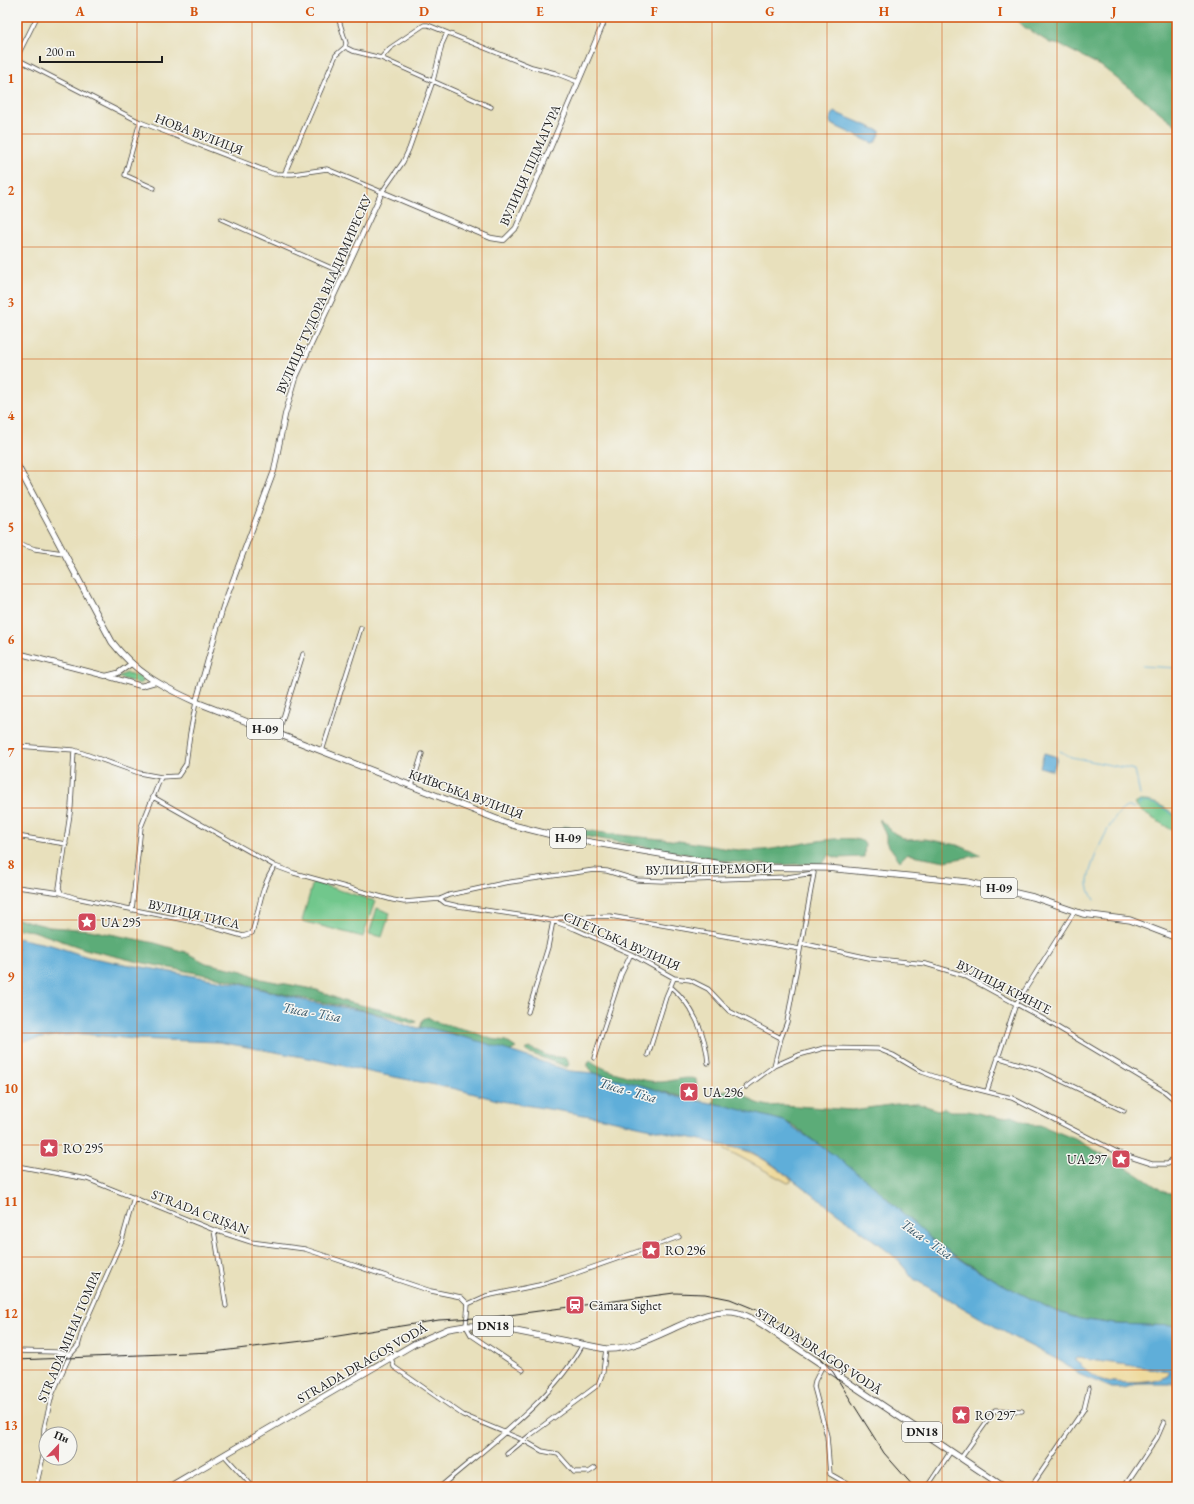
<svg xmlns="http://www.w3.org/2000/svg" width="1194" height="1504" font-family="'EB Garamond',serif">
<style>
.green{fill:#71c78c;stroke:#467254}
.forest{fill:#5cac78;stroke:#3c644a}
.sand{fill:#eeda9e;stroke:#857b5d}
.water{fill:#5faed9;stroke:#3e657a;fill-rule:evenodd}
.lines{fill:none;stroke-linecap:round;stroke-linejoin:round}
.stream{stroke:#5faed9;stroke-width:1}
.minor-casing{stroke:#3b3934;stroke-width:5}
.tertiary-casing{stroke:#3b3934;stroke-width:6}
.primary-casing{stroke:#3b3934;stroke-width:7}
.minor{stroke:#fff;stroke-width:3.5}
.tertiary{stroke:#fff;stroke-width:4.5}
.primary{stroke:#fff;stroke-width:5.5}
.rail{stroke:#1c1c1c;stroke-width:1}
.grid{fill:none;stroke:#d4530e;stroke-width:1;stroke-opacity:0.55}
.labels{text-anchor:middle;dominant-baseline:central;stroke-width:3;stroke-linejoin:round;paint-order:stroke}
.shield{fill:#f6f6f2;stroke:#5d5d5c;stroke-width:1}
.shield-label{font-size:12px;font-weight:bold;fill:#1c1c1c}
.street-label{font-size:13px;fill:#1c1c1c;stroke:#f6f6f2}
.poi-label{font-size:13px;fill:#1c1c1c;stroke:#f6f6f2;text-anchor:start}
.water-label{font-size:14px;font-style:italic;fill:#375668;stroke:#f6f6f2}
.neatline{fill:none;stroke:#d4530e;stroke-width:1.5}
.grid-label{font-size:13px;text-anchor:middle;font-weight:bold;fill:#d4530e}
</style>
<rect width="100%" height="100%" fill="#f6f6f2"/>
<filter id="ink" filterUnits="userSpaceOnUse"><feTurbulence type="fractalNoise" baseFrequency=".025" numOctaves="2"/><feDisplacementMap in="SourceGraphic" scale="8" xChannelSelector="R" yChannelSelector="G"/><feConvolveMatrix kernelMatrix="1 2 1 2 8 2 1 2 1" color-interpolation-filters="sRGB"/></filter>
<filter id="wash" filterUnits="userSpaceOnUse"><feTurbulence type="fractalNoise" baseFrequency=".012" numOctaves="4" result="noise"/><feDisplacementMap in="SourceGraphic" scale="16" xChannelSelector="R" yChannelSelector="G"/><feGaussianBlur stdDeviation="0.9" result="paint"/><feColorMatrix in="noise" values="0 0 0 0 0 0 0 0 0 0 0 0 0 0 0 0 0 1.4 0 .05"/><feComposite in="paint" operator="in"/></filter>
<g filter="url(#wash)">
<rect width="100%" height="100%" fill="#e8e0bc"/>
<path class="green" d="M127,673L136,675L143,679V682L140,684L117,677Z
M1140,801C1155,800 1165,808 1177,816V833L1142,812L1135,804Z
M313,882L375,901L363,937L302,921Z
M377,908L390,913L382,937L369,934Z"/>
<path class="forest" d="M1014,17H1177V126L1101,66L1060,45L1050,43L1024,27Z
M879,819L894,833L907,840L925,839L958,845L981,855L945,861L907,854L900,861L886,842V836Z
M564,826C580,829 596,832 612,834C634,837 657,838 679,841C707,844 735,853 763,850C784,849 850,830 865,843L864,857L838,858L829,855L823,863L781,865L731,862L567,833L562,829Z
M18,919L50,927L90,930L155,943L185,952L206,963L243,971L261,979L317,990L343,1001L400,1014L417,1022L412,1023L364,1010L295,997L217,977L139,962L85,949L33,931L17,929Z
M428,1017L436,1022L471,1031L491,1039L506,1041L516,1048L509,1052C479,1043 451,1030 420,1028L423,1019Z
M531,1048L548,1056L567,1058L569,1064L567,1067L527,1052L526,1049Z
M591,1061C605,1072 645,1082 662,1082C674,1081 685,1076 696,1079L698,1101L594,1073L588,1067V1063Z
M728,1090L741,1092L754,1102L768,1106L783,1105L852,1110L897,1104L917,1103L938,1110L944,1108L951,1111H968L1000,1118L1012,1116L1032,1125H1040L1075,1139L1134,1172L1164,1192L1177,1194V1326L1114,1324L1080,1319L1055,1311L1002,1284L965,1262L931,1239L870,1183L794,1126L784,1121L713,1103L716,1092Z"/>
<path class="sand" d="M718,1145C748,1147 768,1161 791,1179V1182L788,1183Z
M1077,1358L1163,1370L1168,1371L1169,1374C1161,1385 1116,1384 1102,1380C1092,1377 1083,1366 1074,1360Z"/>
<path class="water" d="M834,112L880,131V134L876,142L872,143L831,124L830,120Z
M1044,753L1057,757L1053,771L1040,767Z
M17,938L51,945L88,957L119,963L240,984L311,1002L370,1012L413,1028H429L482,1042L570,1071L594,1073L641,1085L678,1097L727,1106L784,1121L834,1155L870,1183L931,1239L965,1263L1002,1284L1055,1311L1080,1319L1114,1324L1177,1326V1384H1138L1124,1388H1112L1078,1374L1062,1362L1013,1337L914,1279L896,1258L876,1242L772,1164L750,1151L602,1118L501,1101L456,1089L374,1073L314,1059L219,1042L134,1039L83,1034L55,1036L17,1042ZM1077,1358L1163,1370L1168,1371L1169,1374C1161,1386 1116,1384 1102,1380C1092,1377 1083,1366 1074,1360Z"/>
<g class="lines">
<path class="stream" d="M1142,666L1177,668
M1060,751L1071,757L1135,770L1140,795
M1140,804C1152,798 1167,811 1177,817
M1139,806L1140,801
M1094,900C1091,894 1088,889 1088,882C1088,867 1112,814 1125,808C1128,806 1131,807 1135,808"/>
</g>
</g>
<g filter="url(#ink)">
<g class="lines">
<defs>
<path id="minor" d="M345,47L353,51L381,58L491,107
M17,57L37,17
M381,58L390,48L424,25H428L532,67L555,73L578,82
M17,59L140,122L274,174H293L327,169L382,192L403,162L409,149L433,81L442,44L447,33
M140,122L125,175L154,188
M284,175L336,55L345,47L346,43L338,17
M221,219L345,274
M17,543L35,549L63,553
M278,734L303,654
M17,746L74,750L139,773L161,777
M322,751L361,628
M412,786L422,754
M153,797L275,866L294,873L393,900L404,902L440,899L449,895L504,883L594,870L607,871L637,880L662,881L787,877L814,873
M17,836L66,844
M17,887L61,893L76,898L194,922L243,936L252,933C259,911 261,885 275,866
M61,893L59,888L71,807L74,750
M440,899L445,903L458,906L532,917L553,921L575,929L631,954L674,978L690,980L708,989L729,1011L781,1038
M132,910L141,827L161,777L178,776L186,764L190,733L196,702
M801,943L869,958L926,964L963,975L1042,1018L1164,1091L1177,1102
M671,987C693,1005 706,1035 708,1063
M528,1012L548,947L553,921L559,918L610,916L800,949
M648,1055L666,997L674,978
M997,1057L1039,1070L1124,1111
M594,1058L621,975L631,954
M774,1066L781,1038L787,1022L814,873
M746,1087L774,1066L799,1055L824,1048L878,1049L893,1055L922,1072L956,1084L1012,1098L1121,1154L1152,1164H1168L1177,1153
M987,1091L1016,1004L1074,912
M17,1166L87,1179L214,1230L251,1242L305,1249L431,1291L461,1297L468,1304L466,1326L471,1335L523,1370
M214,1230L226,1306
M468,1304L486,1296L539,1285L565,1277L679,1237
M17,1351L57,1352L70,1355
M391,1358L394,1367L463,1415L523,1440L542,1451L558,1454L574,1472H589L595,1468
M823,1365L815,1381L814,1387L827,1436L830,1474L853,1487
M507,1454L529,1436L598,1385L603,1372L606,1349
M224,1455L253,1487
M961,1458L995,1410L1022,1411
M36,1487L43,1457L44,1428L52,1395L70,1355L78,1346L83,1328L122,1240L134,1197
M440,1487C487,1446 553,1400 583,1344
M927,1487L951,1451
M1031,1487L1084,1409L1089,1388
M1124,1487L1157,1438L1164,1422"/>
<path id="tertiary" d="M17,653L106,676L118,673L131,664
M110,677L141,686L155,682
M196,702L223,607L274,471L285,415L296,377L382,192L491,238L504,240L516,228L603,24V17"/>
<path id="primary" d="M17,465L112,642C136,673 161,686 196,702L512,825L560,837L738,867L827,868L968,882L1033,897L1083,914L1130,920L1177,938
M169,1487L414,1344L448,1329L466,1326H490L606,1349C649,1351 701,1303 738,1313C747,1315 755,1320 763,1325L1004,1487"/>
</defs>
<use href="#minor" class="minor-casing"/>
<use href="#tertiary" class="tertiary-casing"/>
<use href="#primary" class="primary-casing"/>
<use href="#minor" class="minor"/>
<use href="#tertiary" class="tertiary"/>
<use href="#primary" class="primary"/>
<path class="rail" d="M17,1360L213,1352L319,1339L439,1320L494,1317L674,1293L705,1294L730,1299L769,1315L793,1331L807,1344L833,1372L884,1453L914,1487"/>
</g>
</g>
<path class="grid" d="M137,17V1487M252,17V1487M367,17V1487M482,17V1487M597,17V1487M712,17V1487M827,17V1487M942,17V1487M1057,17V1487M17,134H1177M17,247H1177M17,359H1177M17,471H1177M17,584H1177M17,696H1177M17,808H1177M17,920H1177M17,1033H1177M17,1145H1177M17,1257H1177M17,1370H1177"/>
<defs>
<symbol id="sight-square" viewBox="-11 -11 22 22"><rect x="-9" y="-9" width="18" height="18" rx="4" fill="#d1495b" stroke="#f6f6f2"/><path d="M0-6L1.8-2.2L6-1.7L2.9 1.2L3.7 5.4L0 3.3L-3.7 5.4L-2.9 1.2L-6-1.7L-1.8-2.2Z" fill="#fff"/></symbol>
<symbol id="station-square" viewBox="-11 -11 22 22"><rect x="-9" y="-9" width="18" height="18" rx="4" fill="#d1495b" stroke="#f6f6f2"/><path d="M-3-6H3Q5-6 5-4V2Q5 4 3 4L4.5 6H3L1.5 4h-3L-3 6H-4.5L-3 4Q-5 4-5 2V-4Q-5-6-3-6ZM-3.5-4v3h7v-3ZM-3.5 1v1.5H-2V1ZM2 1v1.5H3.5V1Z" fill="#fff"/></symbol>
</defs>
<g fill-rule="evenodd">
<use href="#sight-square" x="76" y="911" width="22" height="22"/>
<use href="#sight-square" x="678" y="1081" width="22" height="22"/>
<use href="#sight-square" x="38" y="1137" width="22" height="22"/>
<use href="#sight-square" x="1110" y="1148" width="22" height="22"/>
<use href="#sight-square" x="640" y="1239" width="22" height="22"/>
<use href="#station-square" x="564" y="1294" width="22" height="22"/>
<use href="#sight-square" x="950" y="1404" width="22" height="22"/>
</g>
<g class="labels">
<g class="shield">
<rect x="247" y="719" width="36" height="20" rx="3"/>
<rect x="550" y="828" width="36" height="20" rx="3"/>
<rect x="981" y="878" width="36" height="20" rx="3"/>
<rect x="473" y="1316" width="40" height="20" rx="3"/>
<rect x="902" y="1422" width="40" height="20" rx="3"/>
</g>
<g class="shield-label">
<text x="265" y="729">Н-09</text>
<text x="568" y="838">Н-09</text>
<text x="999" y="888">Н-09</text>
<text x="493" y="1326">DN18</text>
<text x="922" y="1432">DN18</text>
</g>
<g class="street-label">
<text transform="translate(199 134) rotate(21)">НОВА ВУЛИЦЯ</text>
<text transform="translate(530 165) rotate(-66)">ВУЛИЦЯ ПІДМАГУРА</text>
<text transform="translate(324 294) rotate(-66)">ВУЛИЦЯ ТУДОРА ВЛАДИМИРЕСКУ</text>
<text transform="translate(466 794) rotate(20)">КИЇВСЬКА ВУЛИЦЯ</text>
<text transform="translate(709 869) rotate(-1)">ВУЛИЦЯ ПЕРЕМОГИ</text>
<text transform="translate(194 914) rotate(13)">ВУЛИЦЯ ТИСА</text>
<text transform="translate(622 941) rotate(24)">СІГЕТСЬКА ВУЛИЦЯ</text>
<text transform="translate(1004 987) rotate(27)">ВУЛИЦЯ КРЯНГЕ</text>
<text transform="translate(200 1212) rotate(21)">STRADA CRIȘAN</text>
<text transform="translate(69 1336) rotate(-67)">STRADA MIHAI TOMPA</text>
<text transform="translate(819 1351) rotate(33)">STRADA DRAGOȘ VODĂ</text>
<text transform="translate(362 1363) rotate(-30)">STRADA DRAGOȘ VODĂ</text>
</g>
<g class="poi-label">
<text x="101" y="922">UA 295</text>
<text x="703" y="1092">UA 296</text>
<text x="63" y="1148">RO 295</text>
<text x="1107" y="1159" text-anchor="end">UA 297</text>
<text x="665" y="1250">RO 296</text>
<text x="589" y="1305">Cămara Sighet</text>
<text x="975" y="1415">RO 297</text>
</g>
<g class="water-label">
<text transform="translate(312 1012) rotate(10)">Тиса - Tisa</text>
<text transform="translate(628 1090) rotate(16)">Тиса - Tisa</text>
<text transform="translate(927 1239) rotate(35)">Тиса - Tisa</text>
</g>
</g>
<rect width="1194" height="1504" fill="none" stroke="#f6f6f2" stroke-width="44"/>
<g transform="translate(58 1446) rotate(22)"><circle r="19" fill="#f6f6f2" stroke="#9f9f9c"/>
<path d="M0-3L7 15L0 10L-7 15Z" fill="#d1495b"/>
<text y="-6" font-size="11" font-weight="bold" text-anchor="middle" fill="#1c1c1c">Пн</text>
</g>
<path d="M40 56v6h122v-6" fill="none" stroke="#1c1c1c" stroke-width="2"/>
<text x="46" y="56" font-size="12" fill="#1c1c1c" stroke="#f6f6f2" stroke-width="3" paint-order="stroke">200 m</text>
<rect x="22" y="22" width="1150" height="1460" class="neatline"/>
<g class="grid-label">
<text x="80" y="16">A</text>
<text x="194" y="16">B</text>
<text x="310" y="16">C</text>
<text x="424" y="16">D</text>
<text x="540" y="16">E</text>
<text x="654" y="16">F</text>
<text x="770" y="16">G</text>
<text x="884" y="16">H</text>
<text x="1000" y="16">I</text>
<text x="1114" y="16">J</text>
<text x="11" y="83">1</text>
<text x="11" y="195">2</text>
<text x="11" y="307">3</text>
<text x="11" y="420">4</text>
<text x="11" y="532">5</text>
<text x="11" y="644">6</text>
<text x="11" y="757">7</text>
<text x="11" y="869">8</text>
<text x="11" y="981">9</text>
<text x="11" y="1093">10</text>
<text x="11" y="1206">11</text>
<text x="11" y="1318">12</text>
<text x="11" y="1430">13</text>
</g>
</svg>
